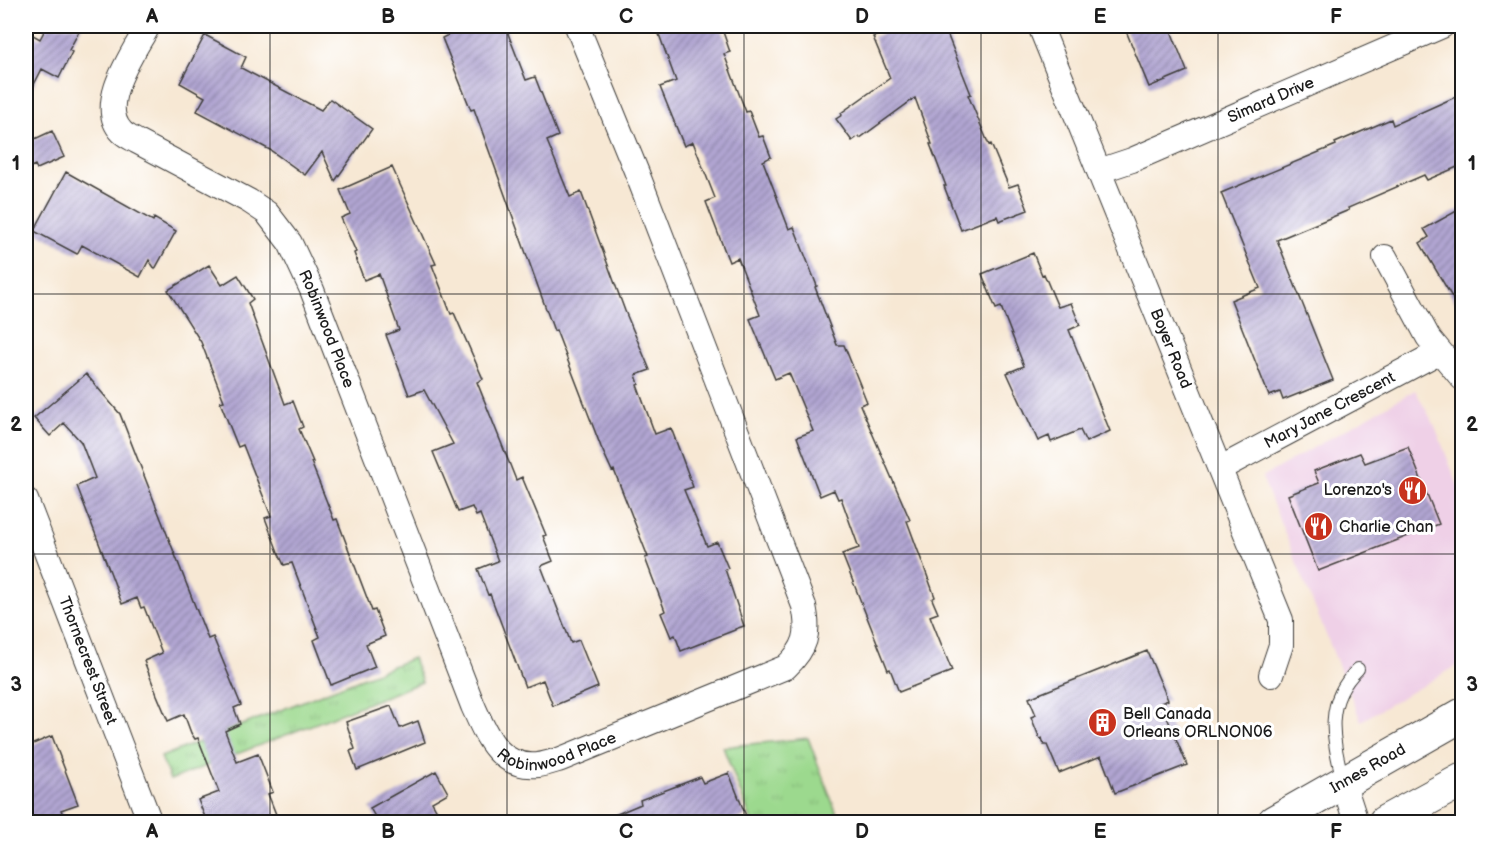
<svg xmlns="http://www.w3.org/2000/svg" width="1488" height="848" font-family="'Balsamiq Sans',sans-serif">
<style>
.built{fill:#efd0e7}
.grass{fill:url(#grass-tufts);stroke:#5c7a55;stroke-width:1.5}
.building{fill:url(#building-hatch)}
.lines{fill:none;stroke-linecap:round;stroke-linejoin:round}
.lane-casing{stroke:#3d3b38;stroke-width:14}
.street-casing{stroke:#3d3b38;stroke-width:26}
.secondary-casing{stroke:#3d3b38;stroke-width:35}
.lane{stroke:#fff;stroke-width:12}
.street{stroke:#fff;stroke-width:24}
.secondary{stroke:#fff;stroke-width:33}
.grid{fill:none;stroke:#1c1c1c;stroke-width:1.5;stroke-opacity:0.55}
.labels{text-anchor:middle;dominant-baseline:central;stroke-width:6;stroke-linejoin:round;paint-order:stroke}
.street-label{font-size:16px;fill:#1c1c1c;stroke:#fff}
.poi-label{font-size:16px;fill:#1c1c1c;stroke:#fff;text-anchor:start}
.neatline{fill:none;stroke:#1c1c1c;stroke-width:2}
.grid-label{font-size:20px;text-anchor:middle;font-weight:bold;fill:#1c1c1c}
</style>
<defs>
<pattern id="grass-tufts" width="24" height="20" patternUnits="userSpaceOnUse" patternTransform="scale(1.5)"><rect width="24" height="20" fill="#9cd98e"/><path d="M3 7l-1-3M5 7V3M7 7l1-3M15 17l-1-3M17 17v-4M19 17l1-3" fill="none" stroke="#86ba7a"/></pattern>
<pattern id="building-hatch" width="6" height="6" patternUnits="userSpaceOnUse" patternTransform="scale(1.5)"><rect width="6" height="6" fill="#b1a5d2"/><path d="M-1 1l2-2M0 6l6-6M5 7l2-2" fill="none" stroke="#8f86aa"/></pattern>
</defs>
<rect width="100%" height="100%" fill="#fff"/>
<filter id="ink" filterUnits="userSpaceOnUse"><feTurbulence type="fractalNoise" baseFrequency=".0167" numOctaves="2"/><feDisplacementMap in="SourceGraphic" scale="12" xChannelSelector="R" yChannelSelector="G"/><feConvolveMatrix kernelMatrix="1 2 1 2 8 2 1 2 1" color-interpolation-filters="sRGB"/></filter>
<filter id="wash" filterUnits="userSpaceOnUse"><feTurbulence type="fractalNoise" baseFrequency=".008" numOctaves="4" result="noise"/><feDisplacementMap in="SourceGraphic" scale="24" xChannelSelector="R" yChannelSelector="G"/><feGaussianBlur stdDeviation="1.35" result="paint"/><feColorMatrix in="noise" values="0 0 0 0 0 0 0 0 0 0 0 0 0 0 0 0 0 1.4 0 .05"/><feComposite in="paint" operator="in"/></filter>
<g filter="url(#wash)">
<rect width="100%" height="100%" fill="#f7e8d4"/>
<path class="built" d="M1415,390L1435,426L1462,496V663L1361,721L1262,477Z"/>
<path class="grass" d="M413,658L422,682L170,780L161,757Z
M808,738L840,822H752L723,747Z"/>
<g id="blocks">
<path class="building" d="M47,26H82L69,50L72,52L59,78L42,69L26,100V31L40,39Z
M445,26H505L526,80L535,77L558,136L547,141L570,197L581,192L625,311L650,370L636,375L639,384L637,385L655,434L671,428L693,487L684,490L707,546L717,542L728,568L725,569L744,626L735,629V630L681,651L675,635L671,637L661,613L665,611L645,558L648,557L614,470L612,471L601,447L556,330L554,331L474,109L471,110L442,38L448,35Z
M656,26H721L730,52L724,54L746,112L749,111L759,137L763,136L771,157L763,161L789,229L794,227L817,286L815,287L837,345H844L867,402L860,405L910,520L907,521L935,597L932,599L938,613L930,616L952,671L899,692L890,669L888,670L842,554L859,548L841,498L838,499L834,490L820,496L797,437L813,431L789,373L775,379L750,319L760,315L738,258L729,262L706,202L715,198L693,142L684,146L660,87L676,81Z
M882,26H944L971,94L968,95L989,145L991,144L1009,187L1018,184L1028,210L999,221L997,216L961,230L944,186H946L930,144H932L915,98L860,138L859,136L852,141L836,119L842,115L841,113L890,78L873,37L884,33Z
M1124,26H1169L1187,71L1149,87Z
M205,35L246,57L241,68L321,110L330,99L372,129L335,181L322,152L305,175L270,150L197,111L205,97L180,83Z
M1462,94V165L1427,180L1424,175L1348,208L1349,210L1277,240L1333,380L1283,400L1280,392L1269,396L1231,300L1260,288L1221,193L1336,145L1335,143L1391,119L1393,125Z
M52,131L64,157L37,169L35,165L26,169V143Z
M392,167L436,264L432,265L451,314L454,313L483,379L477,382L516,480L522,477L546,535L543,536L553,561L541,566L571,643L579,640L598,687L553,706L543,680L525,687L490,594L488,595L478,569L498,561L480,514L476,516L472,507L458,512L433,452L453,444L424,390L409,395L386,335L399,330L379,274L364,280L354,253L356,252L341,218L350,214L340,190Z
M66,172L153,221L154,218L176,231L155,269L149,260L140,277L82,245L77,254L34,231Z
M1462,208V314L1420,243L1429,237L1424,229Z
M1033,253L1042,275L1044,274L1058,307L1071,303L1080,325L1069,330L1110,431L1086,442L1080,430L1051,442L1049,436L1038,441L1007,373L1024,366L1001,307L996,309L982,274Z
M209,265L222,285L238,275L253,299L248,303L285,404L293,401L303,427L299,429L313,462H311L334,520L337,519L372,611L375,610L385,636L366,644L375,667L331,685L314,640L320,637L292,563L284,565L278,552L265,518L271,516L243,445L238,447L220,402L224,401L201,342L168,290Z
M86,374L120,414L208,639L213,637L241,705L234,708L240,724L225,731L237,762L258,754L273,792L268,794L279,822H207L198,800L219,792L198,738L195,739L191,733L184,714L168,721L157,695L144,661L162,653L144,607L141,608L137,598L122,604L112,577L77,486L95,478L81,442L64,423L50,436L34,418Z
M1408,447L1439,524L1318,571L1288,495L1319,483L1314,471L1360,453L1365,463Z
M1147,651L1168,700L1161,703L1187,765L1115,793L1101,756L1059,773L1047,745H1044L1042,738L1040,739L1031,717L1036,715L1029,698Z
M391,706L400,728L418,721L425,742L357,770L350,751L355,749L346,722Z
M52,736L78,804L61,810L66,822H26V747Z
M436,771L448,793L432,802L443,822H378L370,808Z
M729,773L746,816L730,822H598L641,804L640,800L700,777L703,783Z"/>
</g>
</g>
<g filter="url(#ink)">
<use href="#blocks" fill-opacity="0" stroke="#3d3b38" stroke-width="1.5"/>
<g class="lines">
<defs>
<path id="lane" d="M1343,781C1333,739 1323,703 1358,669"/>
<g id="street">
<path id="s1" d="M148,26C134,52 95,105 122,132C126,136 133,139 138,142L249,201L267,213L290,243L312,290L473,706C486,735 499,769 538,765C546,764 554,761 561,759L786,667C806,648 810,634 804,606L637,173L577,26"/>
<path id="s2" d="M1040,26L1281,620V645L1271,675"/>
<path id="s3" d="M1099,171L1132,160L1442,26"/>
<path d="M1385,257L1428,337L1462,378"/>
<path id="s4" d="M1221,468L1439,352"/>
<path id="s5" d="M26,500L150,822"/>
<path d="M1343,782L1356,822"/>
</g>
<g id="secondary">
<path id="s6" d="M1274,822L1462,715"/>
<path d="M1385,822L1462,780"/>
</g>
</defs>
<use href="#lane" class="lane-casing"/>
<use href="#street" class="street-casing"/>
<use href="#secondary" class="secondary-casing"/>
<use href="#lane" class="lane"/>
<use href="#street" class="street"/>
<use href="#secondary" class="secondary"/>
</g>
</g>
<path class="grid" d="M270,26V822M507,26V822M744,26V822M981,26V822M1218,26V822M26,294H1462M26,554H1462"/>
<defs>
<symbol id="restaurant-disc" viewBox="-11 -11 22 22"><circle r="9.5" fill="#c8321e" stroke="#fff"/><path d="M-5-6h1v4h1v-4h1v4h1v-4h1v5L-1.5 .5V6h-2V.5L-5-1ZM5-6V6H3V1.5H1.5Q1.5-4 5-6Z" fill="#fff"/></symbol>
<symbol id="building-disc" viewBox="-11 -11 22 22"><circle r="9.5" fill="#c8321e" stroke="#fff"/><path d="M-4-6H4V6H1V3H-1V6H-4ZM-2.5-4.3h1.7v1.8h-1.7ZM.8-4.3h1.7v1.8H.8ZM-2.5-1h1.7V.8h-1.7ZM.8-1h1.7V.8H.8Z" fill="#fff"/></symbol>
</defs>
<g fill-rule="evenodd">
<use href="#restaurant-disc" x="1396" y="474" width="33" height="33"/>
<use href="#restaurant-disc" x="1302" y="510" width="33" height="33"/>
<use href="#building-disc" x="1086" y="706" width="33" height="33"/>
</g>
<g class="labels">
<g class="street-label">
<text stroke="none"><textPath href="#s3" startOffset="186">Simard Drive</textPath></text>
<text stroke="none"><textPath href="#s1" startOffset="414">Robinwood Place</textPath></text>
<text stroke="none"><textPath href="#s2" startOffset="348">Boyer Road</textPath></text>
<text stroke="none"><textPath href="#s4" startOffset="123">Mary Jane Crescent</textPath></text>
<text stroke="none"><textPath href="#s5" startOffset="172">Thornecrest Street</textPath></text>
<text stroke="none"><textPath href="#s1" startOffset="934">Robinwood Place</textPath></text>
<text stroke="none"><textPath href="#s6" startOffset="108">Innes Road</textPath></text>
</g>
<g class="poi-label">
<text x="1392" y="490" text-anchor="end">Lorenzo's</text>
<text x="1339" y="527">Charlie Chan</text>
<text x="1123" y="714">Bell Canada<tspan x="1123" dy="18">Orleans ORLNON06</tspan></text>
</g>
</g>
<rect width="1488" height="848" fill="none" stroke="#fff" stroke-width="66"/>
<rect x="33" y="33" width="1422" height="782" class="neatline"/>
<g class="grid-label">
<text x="152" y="23">A</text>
<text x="388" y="23">B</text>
<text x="626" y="23">C</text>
<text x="862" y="23">D</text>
<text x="1100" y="23">E</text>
<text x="1336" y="23">F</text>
<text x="16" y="170">1</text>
<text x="1472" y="170">1</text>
<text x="16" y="431">2</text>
<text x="1472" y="431">2</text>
<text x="16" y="691">3</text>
<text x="1472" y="691">3</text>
<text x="152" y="838">A</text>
<text x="388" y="838">B</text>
<text x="626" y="838">C</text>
<text x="862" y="838">D</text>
<text x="1100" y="838">E</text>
<text x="1336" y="838">F</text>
</g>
</svg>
